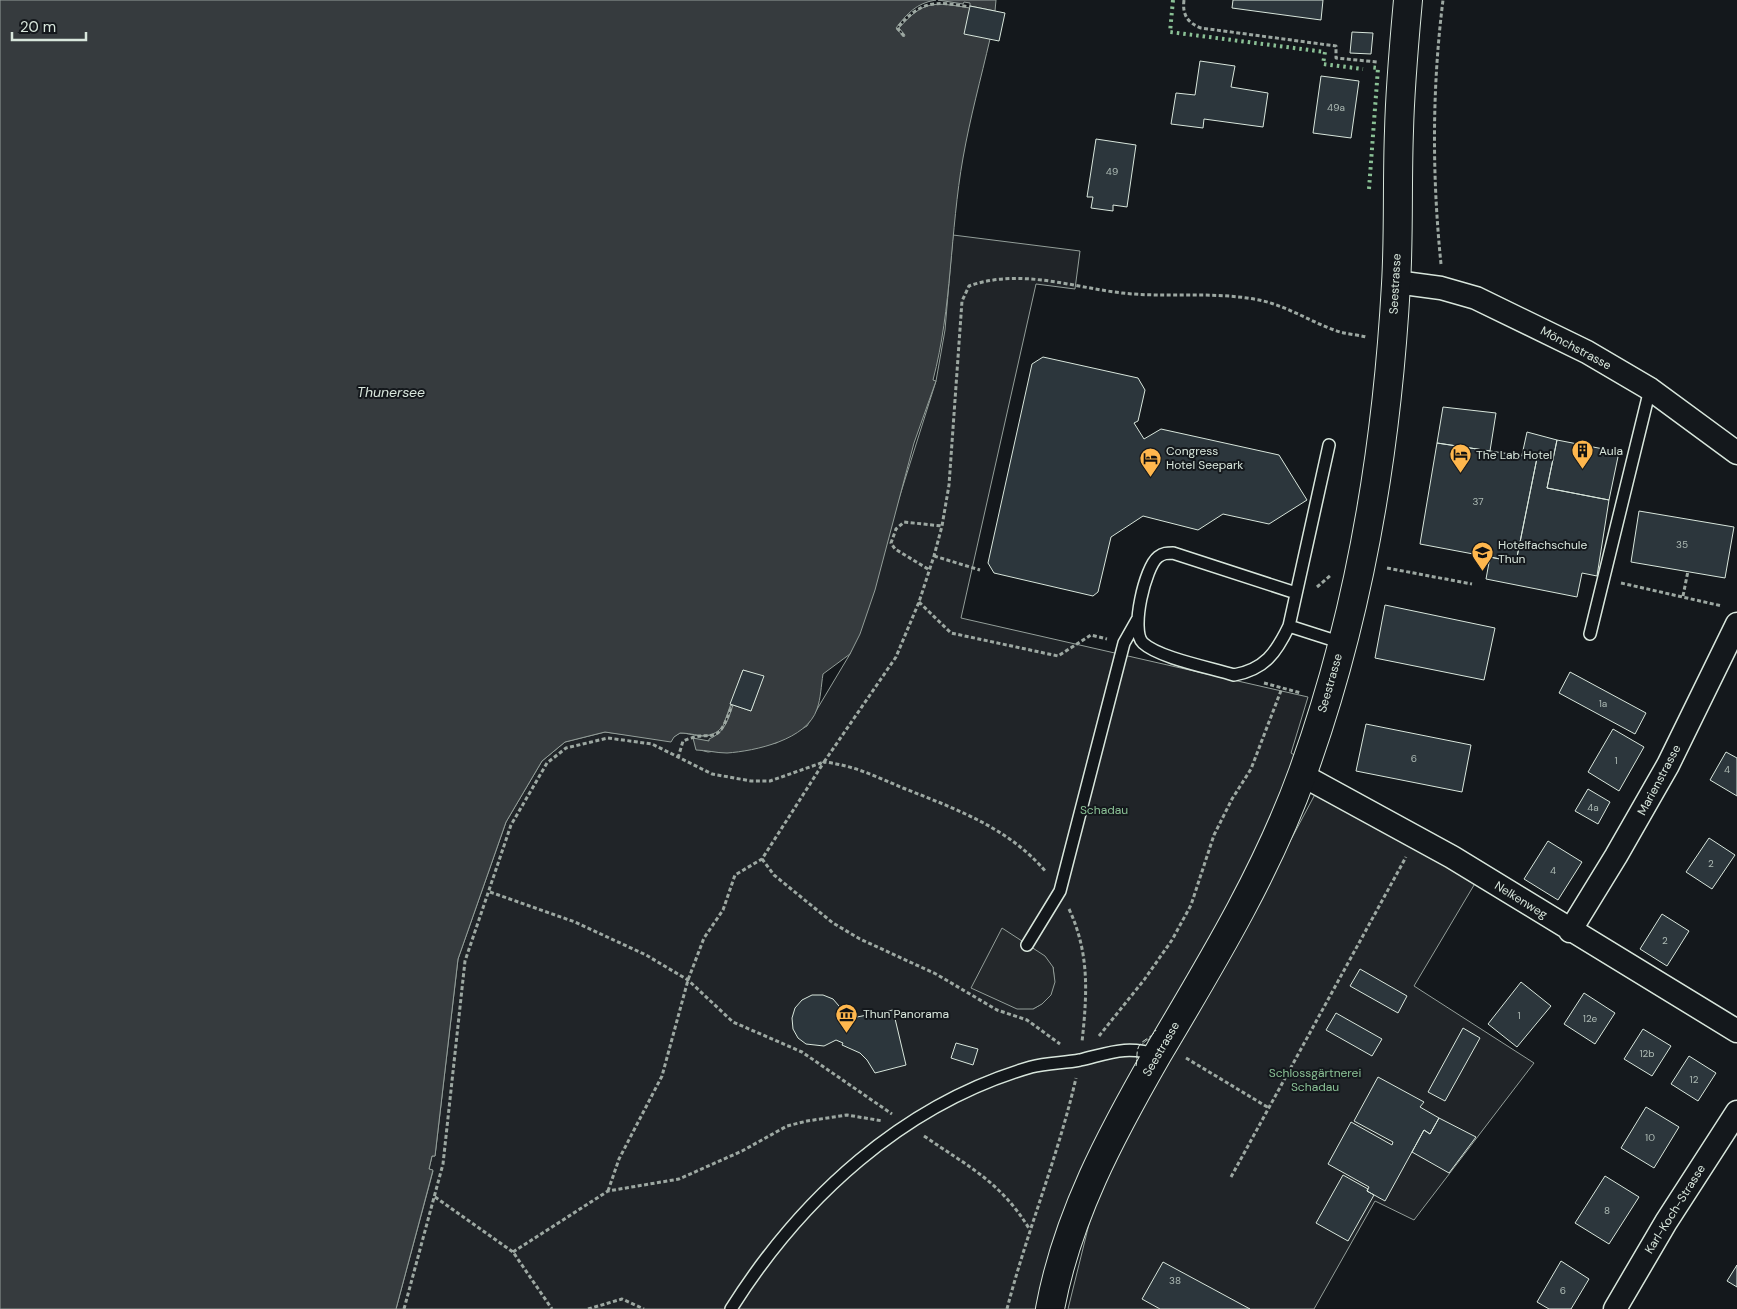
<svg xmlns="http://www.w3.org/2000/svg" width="1737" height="1309" font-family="'DM Sans',sans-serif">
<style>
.green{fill:#202428;stroke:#939e99;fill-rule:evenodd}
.parking{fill:#24282b;stroke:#939e99}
.water{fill:#363b3e;stroke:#939e99}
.building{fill:#2c363c;stroke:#d8e6dc}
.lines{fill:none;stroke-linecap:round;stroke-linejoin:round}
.service-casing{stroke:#d8e6dc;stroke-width:14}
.minor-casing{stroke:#d8e6dc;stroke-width:25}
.tertiary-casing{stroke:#d8e6dc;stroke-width:30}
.path{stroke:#9da8a2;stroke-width:3;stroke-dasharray:4 2.5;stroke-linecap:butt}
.service{stroke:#14181c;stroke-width:11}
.minor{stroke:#14181c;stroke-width:22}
.tertiary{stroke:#14181c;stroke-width:28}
.hedge{stroke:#8ac095;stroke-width:4;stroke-dasharray:2.5 4;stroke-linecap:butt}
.fence{stroke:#d8e6dc;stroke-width:1;stroke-dasharray:6 2.5;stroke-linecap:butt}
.labels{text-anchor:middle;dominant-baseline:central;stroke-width:4;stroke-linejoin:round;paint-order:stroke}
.number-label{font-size:10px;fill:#adbab4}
.street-label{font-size:12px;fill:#d8e6dc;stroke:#14181c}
.poi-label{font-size:12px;fill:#d8e6dc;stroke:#14181c;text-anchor:start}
.park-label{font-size:12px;fill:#8ac095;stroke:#14181c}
.water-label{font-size:14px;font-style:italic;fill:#d8e6dc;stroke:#14181c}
</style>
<rect width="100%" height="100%" fill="#14181c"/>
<path class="green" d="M953,235L1080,251L1075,289L1036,284L961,618L1308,697L1291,753L1296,756L1247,876L1151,1038C1139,1044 1136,1051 1137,1064L1038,1309H396L433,1171L429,1169L432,1156H435L458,959L506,822L542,761L565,742L605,732L668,740L680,733C689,733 697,737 707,736C727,733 737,687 743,670L764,676L751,711L733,705C728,720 725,732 710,739V741H701L700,750L708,752L776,743L807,726L850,654L936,381L945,330ZM1053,967C1056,987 1051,1000 1033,1009Z
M1321,783L1480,875L1414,986L1534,1063L1414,1220L1375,1201L1314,1309H1068L1093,1208L1133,1126L1260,898Z"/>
<path class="parking" d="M1002,928L1045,956L1053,967L1055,982L1051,995L1042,1004L1033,1009H1017L971,988Z"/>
<path class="water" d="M0,0H936C916,3 907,14 896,28L904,37L905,35L899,28C924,0 933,2 970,8L990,39C981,78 970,118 963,158C950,231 952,308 933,380L936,381L914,443L875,590L860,634L850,654L823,674C821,686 821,698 817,709C807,740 755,751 727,753C716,753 706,750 696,750L693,738L709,741V739C725,732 728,720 733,705L751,711L763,677L743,670L723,726C710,742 696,733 680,733L674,737L671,742L605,732L565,742L542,761L506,822L458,959L435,1156H432L429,1169L433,1170L396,1309H0Z
M938,0H996L995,11L970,6V3L964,2L963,4Z"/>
<path class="building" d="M1233,0H1323L1321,20L1232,8Z
M970,6L1005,13L999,41L964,34Z
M1352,32L1373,33L1371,54L1350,53Z
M1200,61L1235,66L1231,87L1268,93L1263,127L1204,119L1203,128L1171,124L1176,93L1195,95Z
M1321,76L1359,81L1351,138L1313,133Z
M1096,139L1136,145L1127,207L1113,205V211L1091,208L1093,197H1087Z
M1043,357L1138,378L1145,390L1138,421L1134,423L1144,439L1161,429L1279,455L1307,500L1269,524L1223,514L1198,530L1143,516L1111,537L1098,592L1093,596L994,573L988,563L1032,364Z
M1443,407L1496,413L1490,451L1437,443Z
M1527,432L1557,440L1547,488L1609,500L1597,576L1582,573L1577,597L1486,579L1490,557L1516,562L1537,458L1522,455Z
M1557,440L1619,452L1609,500L1547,488Z
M1437,443L1537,458L1516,562L1420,544Z
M1639,511L1734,527L1725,578L1631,562Z
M1385,605L1495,628L1484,680L1375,658Z
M743,670L764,676L751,711L730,704Z
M1570,672L1646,713L1635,734L1559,693Z
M1366,724L1471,745L1462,792L1356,771Z
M1613,729L1644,747L1619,791L1588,772Z
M1726,752L1737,758V796L1710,780Z
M1588,789L1610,802L1598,824L1575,811Z
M1709,838L1735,855L1712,889L1686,872Z
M1548,841L1582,862L1558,900L1524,879Z
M1662,914L1689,931L1667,966L1640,949Z
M1360,969L1407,996L1398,1013L1350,986Z
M1521,982L1551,1006L1517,1047L1488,1024Z
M1584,993L1615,1013L1595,1044L1564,1024Z
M812,995H823L833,999L845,1013L857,1017L893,1010L906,1065L875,1073L867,1060L860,1053L842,1045L843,1043L836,1040L824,1046L806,1044L798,1038L793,1029L792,1018L795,1008L802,1000Z
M1336,1013L1382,1039L1372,1056L1326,1030Z
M1463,1028L1480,1038L1445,1101L1428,1092Z
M1643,1029L1671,1046L1652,1076L1624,1059Z
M956,1043L978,1049L973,1065L951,1058Z
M1689,1056L1716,1073L1698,1101L1671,1084Z
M1378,1077L1424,1102L1420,1107L1439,1118L1430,1134L1424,1130L1385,1201L1367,1191L1369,1187L1328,1164L1351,1122L1392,1145L1393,1142L1354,1121Z
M1646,1107L1679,1127L1654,1168L1621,1148Z
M1439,1118L1476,1137L1449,1173L1412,1152L1424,1130L1430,1134Z
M1343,1175L1368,1189L1367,1191L1374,1195L1348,1241L1316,1223Z
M1605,1176L1639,1197L1609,1244L1575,1223Z
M1561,1261L1589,1279L1571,1309H1549L1537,1302Z
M1163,1262L1250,1309H1160L1142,1299Z
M1737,1265V1287L1727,1281Z"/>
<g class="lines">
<defs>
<path id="service" d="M1329,445L1289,626L1342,643
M1289,626C1276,653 1265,669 1234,675C1212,668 1159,658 1143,643C1130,631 1145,567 1158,557C1163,553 1167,553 1173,553L1296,593
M1590,634L1650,389
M1027,945L1060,891L1124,643L1137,620
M731,1309C801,1198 903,1104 1031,1067C1047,1063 1064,1063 1080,1060C1110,1053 1126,1045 1158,1055"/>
<path id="minor" d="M1396,282L1441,288L1476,298L1587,352L1650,389L1737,453
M1302,775L1452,857L1737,1031
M1570,931L1616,856L1668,765L1737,624
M1615,1309L1666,1222L1737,1112"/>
<path id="tertiary" d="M1050,1309C1067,1217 1111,1135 1157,1055C1211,964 1267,872 1303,772C1359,617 1387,448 1396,284C1399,233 1397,182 1399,131C1400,87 1404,44 1408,0"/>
</defs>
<use href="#service" class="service-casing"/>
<use href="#minor" class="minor-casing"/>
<use href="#tertiary" class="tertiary-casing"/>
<path class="path" d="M1184,0C1182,15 1188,23 1201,28L1336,46V58L1377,62
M904,36L897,28C922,0 934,1 970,7
M1441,264C1432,176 1432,88 1443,0
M934,556L980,570
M1387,568L1472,584
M928,569L895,549L891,543L896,529L904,522L942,526
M1621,583L1722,606
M1317,587L1331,575
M1683,596L1688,571
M919,602L951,633L1058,656L1091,635L1107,639
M1264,683L1301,693
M678,758L683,741C715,727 716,751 732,705
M762,859L774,875L833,923L860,939L936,974L997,1010L1027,1020L1060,1044
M490,892L575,922L646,955L688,980L733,1022L802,1052L892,1114
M1069,909C1090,954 1087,995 1082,1042
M1099,1036L1144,980L1172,940L1191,905L1214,835L1232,799L1251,769L1282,688
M1186,1058L1269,1108
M924,1136C969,1167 1001,1182 1030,1230
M1231,1177L1406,857
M608,1191L619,1159L662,1076L688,980L704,938L723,910L735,875L762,859L824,762C853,765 877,777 903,788C956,809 1009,828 1046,872
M435,1197L513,1252L552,1309
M513,1252L608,1191L679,1179L742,1151L787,1126L807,1121L847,1115L883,1121
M404,1309L443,1164L465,961L511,825L547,763L566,748L608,738L652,744L712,774L751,781H770L824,762L896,657L919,602L934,556L942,526L949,485L962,301L969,286C1020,268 1071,287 1122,293C1167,298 1214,291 1259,300C1288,306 1312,323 1340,332C1348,334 1358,335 1366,337
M588,1309L622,1299L644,1309
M1007,1309C1027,1231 1058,1157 1076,1078"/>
<use href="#service" class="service"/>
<use href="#minor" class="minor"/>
<use href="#tertiary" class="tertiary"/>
<path class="hedge" d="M1173,0L1170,32L1325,52L1323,64L1363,69
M1369,189L1378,68L1370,67"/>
<path class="fence" d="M1136,1066C1138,1058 1135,1050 1141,1043C1147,1038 1152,1037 1156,1030"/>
</g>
<defs>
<symbol id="building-pin" viewBox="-11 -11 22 30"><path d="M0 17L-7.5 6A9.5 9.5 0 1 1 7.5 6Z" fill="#ffb74d" stroke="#14181c"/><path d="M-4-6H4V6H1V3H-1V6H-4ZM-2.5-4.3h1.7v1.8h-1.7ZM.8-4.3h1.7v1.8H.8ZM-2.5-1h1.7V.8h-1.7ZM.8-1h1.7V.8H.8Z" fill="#111"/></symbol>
<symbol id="hotel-pin" viewBox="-11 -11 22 30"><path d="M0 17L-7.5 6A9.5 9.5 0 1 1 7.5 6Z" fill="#ffb74d" stroke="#14181c"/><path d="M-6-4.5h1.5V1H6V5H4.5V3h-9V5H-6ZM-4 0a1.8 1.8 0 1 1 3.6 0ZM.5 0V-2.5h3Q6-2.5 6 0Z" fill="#111"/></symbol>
<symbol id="school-pin" viewBox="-11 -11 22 30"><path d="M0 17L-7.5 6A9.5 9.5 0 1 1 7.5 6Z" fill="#ffb74d" stroke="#14181c"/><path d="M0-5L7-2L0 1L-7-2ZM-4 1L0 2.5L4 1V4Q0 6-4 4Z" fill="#111"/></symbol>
<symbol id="museum-pin" viewBox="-11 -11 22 30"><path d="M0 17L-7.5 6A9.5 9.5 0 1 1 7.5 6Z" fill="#ffb74d" stroke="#14181c"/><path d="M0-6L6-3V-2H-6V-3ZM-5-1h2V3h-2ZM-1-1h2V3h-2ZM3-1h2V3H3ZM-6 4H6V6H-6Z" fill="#111"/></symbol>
</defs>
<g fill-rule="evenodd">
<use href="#building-pin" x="1570" y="438" width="25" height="34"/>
<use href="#hotel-pin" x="1448" y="442" width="25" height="34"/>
<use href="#hotel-pin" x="1138" y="446" width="25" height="34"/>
<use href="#school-pin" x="1470" y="540" width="25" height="34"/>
<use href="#museum-pin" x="834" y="1002" width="25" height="34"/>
</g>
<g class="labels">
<g class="number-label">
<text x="1336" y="107">49a</text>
<text x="1112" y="171">49</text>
<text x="1478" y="501">37</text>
<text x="1682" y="544">35</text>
<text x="1603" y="703">1a</text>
<text x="1414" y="758">6</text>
<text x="1616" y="760">1</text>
<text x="1727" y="769">4</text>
<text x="1593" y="807">4a</text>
<text x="1711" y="863">2</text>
<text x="1553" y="870">4</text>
<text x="1665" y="940">2</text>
<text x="1519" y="1015">1</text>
<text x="1590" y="1018">12e</text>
<text x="1647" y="1053">12b</text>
<text x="1694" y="1079">12</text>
<text x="1650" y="1137">10</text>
<text x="1607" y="1210">8</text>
<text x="1175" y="1280">38</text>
<text x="1563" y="1290">6</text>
</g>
<g class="street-label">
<text transform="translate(1395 284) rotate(-87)">Seestrasse</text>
<text transform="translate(1576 348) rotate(28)">Mönchstrasse</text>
<text transform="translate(1330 683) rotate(-74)">Seestrasse</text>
<text transform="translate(1659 780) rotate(-62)">Marienstrasse</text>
<text transform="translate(1521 900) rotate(32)">Nelkenweg</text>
<text transform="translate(1161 1049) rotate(-60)">Seestrasse</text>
<text transform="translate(1675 1209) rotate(-58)">Karl-Koch-Strasse</text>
</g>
<g class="poi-label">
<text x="1166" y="451">Congress<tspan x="1166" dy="14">Hotel Seepark</tspan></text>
<text x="1599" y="451">Aula</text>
<text x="1476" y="455">The Lab Hotel</text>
<text x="1498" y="545">Hotelfachschule<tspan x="1498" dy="14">Thun</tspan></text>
<text x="863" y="1014">Thun Panorama</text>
</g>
<g class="park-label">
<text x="1104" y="810">Schadau</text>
<text x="1315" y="1073">Schlossgärtnerei<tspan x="1315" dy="14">Schadau</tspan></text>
</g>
<g class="water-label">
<text x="391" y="392">Thunersee</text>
</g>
</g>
<path d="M12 32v8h74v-8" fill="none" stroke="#d8e6dc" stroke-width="2.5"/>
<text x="20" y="32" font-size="15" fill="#d8e6dc" stroke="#14181c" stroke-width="4" paint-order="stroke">20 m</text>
</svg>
